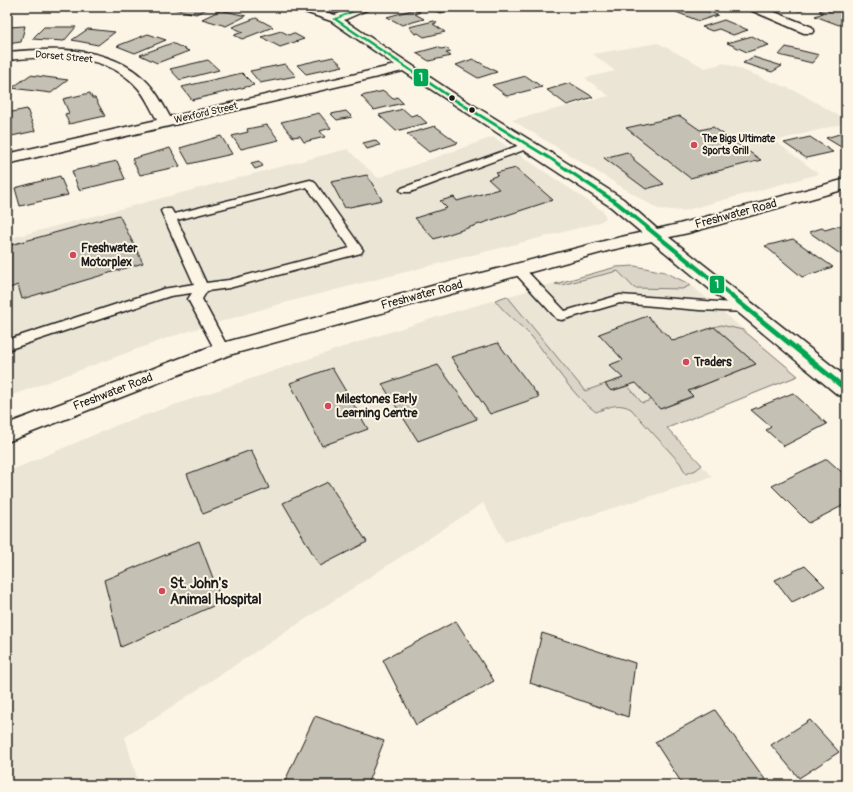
<svg xmlns="http://www.w3.org/2000/svg" width="853" height="792" font-family="Pangolin,sans-serif">
<style>
.built{fill:#ebe5d6}
.green{fill:#dbd5c8;stroke:#7c7872}
.building{fill:#c4c0b3;stroke:#1c1c1c}
.lines{fill:none;stroke-linecap:round;stroke-linejoin:round}
.service-casing{stroke:#1c1c1c;stroke-width:3}
.minor-casing{stroke:#1c1c1c;stroke-width:3}
.tertiary-casing{stroke:#1c1c1c;stroke-width:3}
.secondary-casing{stroke:#1c1c1c;stroke-width:3}
.service{fill:#fcf5e5;fill-rule:evenodd}
.minor{fill:#fcf5e5;fill-rule:evenodd}
.tertiary{fill:#fcf5e5;fill-rule:evenodd}
.secondary{fill:#fcf5e5;fill-rule:evenodd}
.bus-1-casing{stroke:#fcf5e5;stroke-width:3}
.bus-1{fill:#00a651;fill-rule:evenodd}
.bus-dot{fill:#1c1c1c;stroke:#fcf5e5;stroke-width:1.5}
.poi-dot{fill:#d1495b;stroke:#fcf5e5;stroke-width:1.5}
.labels{text-anchor:middle;dominant-baseline:central;stroke-width:4;stroke-linejoin:round;paint-order:stroke}
.far-street-label{font-size:10px;fill:#1c1c1c;stroke:#fcf5e5}
.far-poi-label{font-size:10px;font-weight:bold;fill:#1c1c1c;stroke:#fcf5e5;text-anchor:start}
.street-label{font-size:12px;fill:#1c1c1c;stroke:#fcf5e5}
.poi-label{font-size:12px;font-weight:bold;fill:#1c1c1c;stroke:#fcf5e5;text-anchor:start}
.near-poi-label{font-size:14px;font-weight:bold;fill:#1c1c1c;stroke:#fcf5e5;text-anchor:start}
.line-badge{stroke:#fcf5e5;stroke-width:1.5}
.badge-label{font-size:11px;text-anchor:middle;font-weight:bold;fill:#fff}
</style>
<rect width="100%" height="100%" fill="#fcf5e5"/>
<filter id="ink" filterUnits="userSpaceOnUse"><feTurbulence type="fractalNoise" baseFrequency=".025" numOctaves="2"/><feDisplacementMap in="SourceGraphic" scale="8" xChannelSelector="R" yChannelSelector="G"/><feConvolveMatrix kernelMatrix="1 2 1 2 8 2 1 2 1" color-interpolation-filters="sRGB"/></filter>
<g filter="url(#ink)">
<path class="built" d="M658,43L705,68L725,63L798,92L846,120V123L775,141L819,174L683,211L658,209L512,120L609,96L585,78L615,71L593,54Z
M493,137L603,211L606,218L598,223L276,305L170,337L7,397V239L347,149L378,178Z
M635,266L665,272L691,285L798,376L667,428L712,477L505,542L483,503L125,737L139,785H7V472L122,423L355,343L450,313L562,281L616,267Z"/>
<path class="green" d="M635,266L665,272L691,285L682,289L634,288L618,271L561,285L555,284L616,267Z
M507,296L585,391L605,384L611,391L628,386L642,403L651,400L660,409L693,397L688,391L756,364L714,327L721,325L743,330L798,376L667,428L702,465L696,470L686,474L680,463L631,409C618,402 609,407 596,412C570,394 553,362 532,337C520,324 506,315 495,300Z"/>
<path class="building" d="M179,7H211L196,14L175,9Z
M423,7H458L441,13Z
M658,7H678L666,11Z
M692,7L702,11L705,10L718,15L699,21L676,12Z
M787,7H812L799,11Z
M415,9L420,12L415,14L424,19L402,25L387,17Z
M825,9L830,11L834,9L846,13V22L839,25L815,16L823,13L819,11Z
M221,10L246,16L226,26L202,19Z
M256,18L273,27L242,39L234,35L243,32L232,27Z
M724,20L748,30L733,35L719,29L712,31L702,27Z
M434,21L437,23L433,24L445,32L424,37L418,33L415,34L409,27Z
M25,26L21,42L7,44V30L9,27Z
M44,27H76L64,41L32,39Z
M88,29L115,32L98,45L72,40Z
M281,31L289,35L293,33L304,39L280,47L261,37Z
M148,34L166,40L135,53L117,46Z
M752,36L769,45L747,52L727,43Z
M172,43L189,51L157,63L140,55Z
M438,47L441,49L446,48L451,52L446,53L451,56L429,61L416,53Z
M786,47L819,55L812,63L779,55Z
M333,57L343,66L306,74L297,65Z
M753,57L782,66L772,72L743,63Z
M473,59L497,72L478,78L456,65Z
M208,60L219,70L180,80L170,69Z
M285,64L296,76L260,83L250,71Z
M242,73L254,85L192,100L182,87Z
M30,75L68,80L51,93L12,88Z
M526,76L542,87L507,96L492,85Z
M570,83L593,97L567,105L547,90Z
M384,91L393,99L397,97L403,103L374,110L361,96Z
M90,93L92,98H95L105,116L69,124L65,114L69,113L63,99Z
M27,109L35,131L7,137V113Z
M403,109L411,116L417,114L427,123L396,131L379,115Z
M346,111L352,117L337,120L331,114Z
M319,113L331,128L320,131L325,137L304,142L300,136L293,137L281,122Z
M680,116L700,130L713,127L761,160L690,178L626,128Z
M267,125L279,140L241,149L232,136L248,132L247,129Z
M435,126L458,143L429,152L407,134Z
M846,132V150L826,138Z
M221,136L232,154L189,164L180,148Z
M810,137L833,152L806,158L784,143Z
M375,140L380,145L367,149L363,143Z
M170,148L180,166L140,175L132,159Z
M627,152L634,158V160L664,184L646,189L604,158Z
M117,161L125,179L79,190L72,171Z
M259,161L263,166L255,169L251,163Z
M516,168L553,200L434,239L415,218L447,208L440,201L454,197L457,201L499,189L488,179L498,175L496,173Z
M367,175L382,200L345,208L331,182Z
M60,176L68,195L20,206L15,188Z
M119,215L143,263L22,299L18,285L7,289V246Z
M842,225L846,227V255L843,256L809,232L822,228L825,230Z
M793,239L833,267L802,277L765,246Z
M647,316L673,341L714,327L756,364L688,391L693,396L660,409L636,383L611,391L605,384L623,378L609,365L623,360L599,334Z
M498,343L539,397L490,414L451,357Z
M438,365L477,419L418,441L382,384Z
M332,368L368,429L322,446L290,383Z
M793,393L827,424L784,446L766,430L771,427L751,410Z
M251,450L269,488L203,514L187,474Z
M827,459L846,476V504L809,523L772,486Z
M328,482L367,542L320,566L283,503Z
M199,541L222,602L121,647L104,580Z
M805,566L825,586L792,602L775,580Z
M456,621L494,681L416,725L383,660Z
M542,633L635,663L628,717L530,683Z
M715,710L769,785H683L655,742Z
M315,716L384,741L368,782L375,785H283Z
M810,720L839,752L799,778L771,745Z"/>
<g class="lines">
<defs>
<path id="service" d="M528,142L533,145L532,147L410,192H402L400,190L402,188Z
M310,180L314,181L363,250L361,253L229,288L207,291L202,299L229,350L227,353L222,355L217,353L215,350L188,299L192,293L170,296L7,350V340L163,289L194,284L161,211L163,209H171L174,214ZM307,187L350,248L229,280L206,283L177,220Z
M518,265L522,266L565,311L620,295L747,304L752,305L754,308L752,311L747,312L699,310L620,303L562,320L557,319L514,272L512,269Z"/>
<path id="minor" d="M294,7H311L335,15L355,7H371L369,9L344,20L455,94L556,156L623,199L664,235L661,239L655,240L649,239L611,207L403,71L7,164V154L157,120C151,109 146,97 138,88C106,51 50,56 7,60V52C53,48 108,45 144,79C155,89 163,104 170,117L395,65L331,21L296,9Z
M746,7H762L812,27L814,30L812,33H804L748,9Z"/>
<path id="tertiary" d="M655,230L661,231L846,377V397L838,395L649,239L646,235L649,231Z"/>
<path id="secondary" d="M846,179V189L688,233L611,250L229,355L7,442V424L215,345L443,283L608,240L679,224Z"/>
</defs>
<use href="#service" class="service-casing"/>
<use href="#minor" class="minor-casing"/>
<use href="#tertiary" class="tertiary-casing"/>
<use href="#secondary" class="secondary-casing"/>
<use href="#service" class="service"/>
<use href="#minor" class="minor"/>
<use href="#tertiary" class="tertiary"/>
<use href="#secondary" class="secondary"/>
<defs>
<path id="bus-1" d="M362,7H367L337,19L451,96L552,158L619,202L846,386V391H844L615,204L550,160L449,98L333,19Z"/>
</defs>
<use href="#bus-1" class="bus-1-casing"/>
<use href="#bus-1" class="bus-1"/>
</g>
</g>
<g class="bus-dot">
<circle cx="452" cy="98" r="3.5"/>
<circle cx="472" cy="110" r="3.5"/>
</g>
<g class="poi-dot">
<circle cx="694" cy="145" r="4"/>
<circle cx="73" cy="255" r="4"/>
<circle cx="686" cy="362" r="4"/>
<circle cx="328" cy="406" r="4"/>
<circle cx="162" cy="591" r="4"/>
</g>
<g class="labels">
<g class="far-street-label">
<text transform="translate(64 57) rotate(5)">Dorset Street</text>
<text transform="translate(206 113) rotate(-13)">Wexford Street</text>
</g>
<g class="far-poi-label">
<text x="702" y="139">The Bigs Ultimate<tspan x="702" dy="12">Sports Grill</tspan></text>
</g>
<g class="street-label">
<text transform="translate(736 214) rotate(-15)">Freshwater Road</text>
<text transform="translate(422 295) rotate(-15)">Freshwater Road</text>
<text transform="translate(113 392) rotate(-21)">Freshwater Road</text>
</g>
<g class="poi-label">
<text x="81" y="248">Freshwater<tspan x="81" dy="14">Motorplex</tspan></text>
<text x="694" y="362">Traders</text>
<text x="336" y="399">Milestones Early<tspan x="336" dy="14">Learning Centre</tspan></text>
</g>
<g class="near-poi-label">
<text x="170" y="583">St. John's<tspan x="170" dy="16">Animal Hospital</tspan></text>
</g>
</g>
<g class="line-badge">
<rect x="413" y="68" width="16" height="19" rx="4" fill="#00a651"/>
<rect x="709" y="275" width="16" height="19" rx="4" fill="#00a651"/>
</g>
<g class="badge-label">
<text x="421" y="81">1</text>
<text x="717" y="288">1</text>
</g>
<rect width="853" height="792" fill="none" stroke="#fcf5e5" stroke-width="24"/>
<rect x="12" y="12" width="829" height="768" fill="none" stroke="#1c1c1c" stroke-width="1.5" filter="url(#ink)"/>
</svg>
